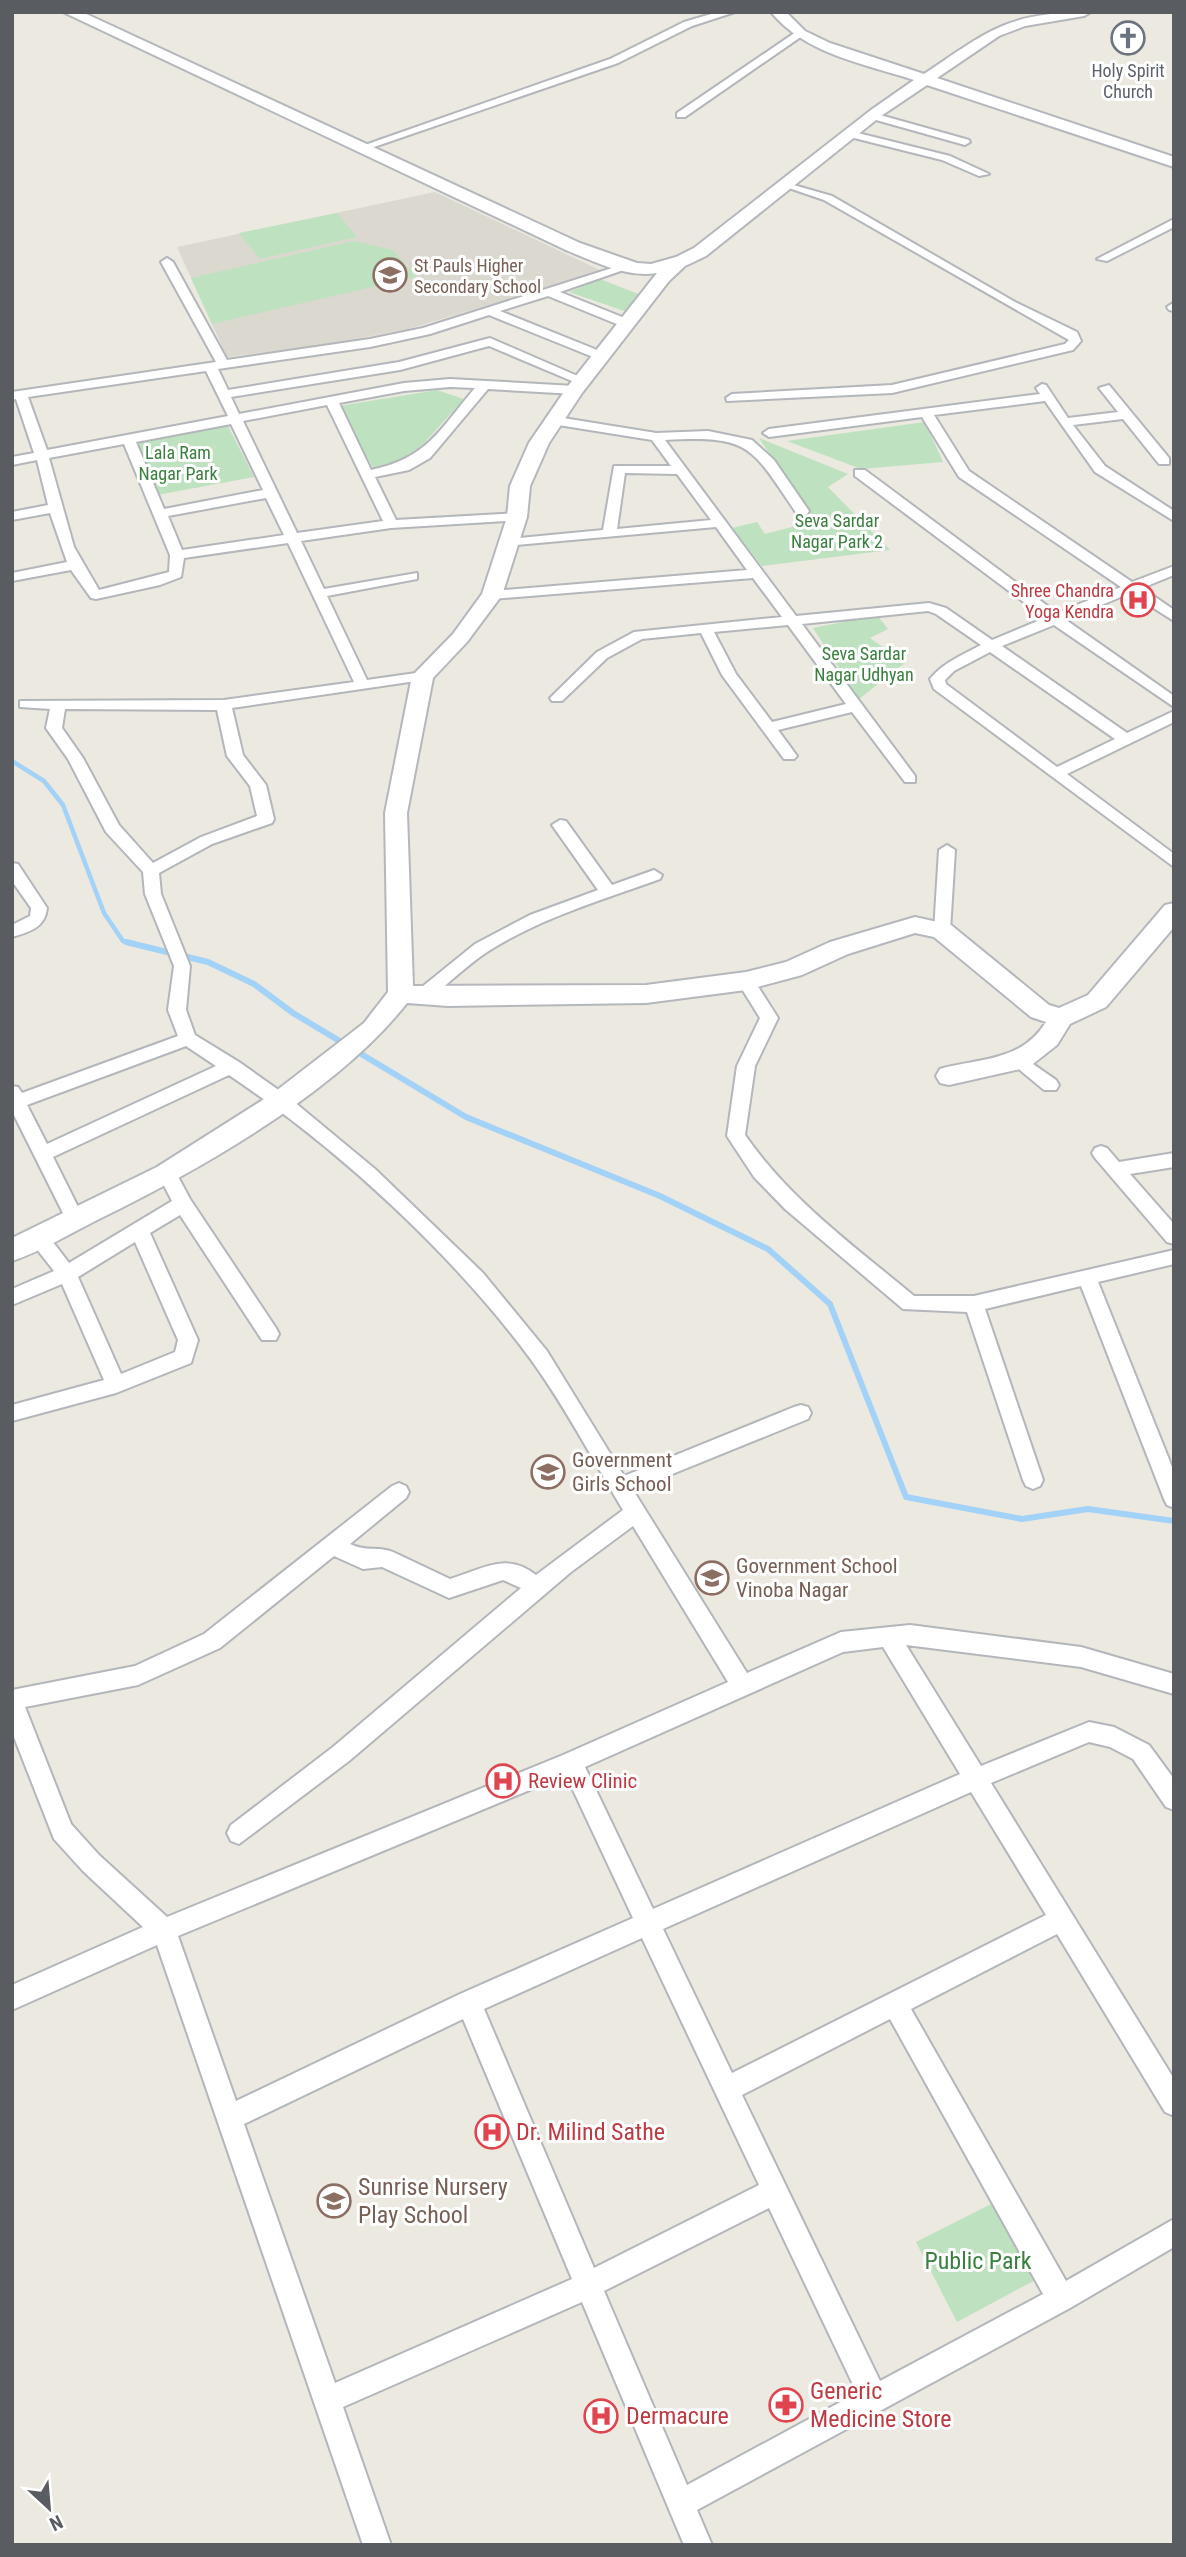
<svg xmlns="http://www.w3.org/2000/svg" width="1186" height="2557" font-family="'Roboto Condensed',sans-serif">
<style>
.education{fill:#dbd8cf}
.green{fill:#bee2bf}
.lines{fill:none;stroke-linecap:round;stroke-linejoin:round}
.stream-far1{stroke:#a3d2f9;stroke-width:4.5}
.stream{stroke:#a3d2f9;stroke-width:6}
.street-casing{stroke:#b3b6ba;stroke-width:4}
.secondary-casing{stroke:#b4b7bc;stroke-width:4}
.street{fill:#fff;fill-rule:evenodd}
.secondary{fill:#fff;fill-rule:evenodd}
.labels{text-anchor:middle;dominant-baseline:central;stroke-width:6;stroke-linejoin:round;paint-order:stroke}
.far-worship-label{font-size:18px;fill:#5b616d;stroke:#fff}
.far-education-label{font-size:18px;fill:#785e54;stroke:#fff;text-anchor:start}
.far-park-label{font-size:18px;fill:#39803e;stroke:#fff}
.far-health-label{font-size:18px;fill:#be3a42;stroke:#fff;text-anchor:end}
.education-label{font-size:21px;fill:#785e54;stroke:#fff;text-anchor:start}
.health-label{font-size:21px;fill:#be3a42;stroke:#fff;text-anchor:start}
.near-health-label{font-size:24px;fill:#be3a42;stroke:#fff;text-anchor:start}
.near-education-label{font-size:24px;fill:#785e54;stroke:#fff;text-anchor:start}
.near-park-label{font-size:24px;fill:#39803e;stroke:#fff}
</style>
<rect width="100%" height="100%" fill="#ebe9e0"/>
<path class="education" d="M435,192L602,271L408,329L319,346L227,357L177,247Z"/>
<path class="green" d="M337,213L357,237L260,259L239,233Z
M354,241L393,250L416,277L212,324L191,278Z
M600,279L646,297L627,312L569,292Z
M437,390L464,399L416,452L404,460L373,468L339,406Z
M925,422L943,462L861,469L787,441Z
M227,424L254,477L157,495L133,442Z
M759,438L848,474L828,487L890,550L762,566L732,528L757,522L765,534L815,521Z
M877,615L888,629L870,638L905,663L859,699L813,628Z
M997,2201L1039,2278L957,2322L916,2242Z"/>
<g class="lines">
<path class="stream-far1" d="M12,761L44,781L63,805L104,913L123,941L133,943"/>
<path class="stream" d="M126,942L208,962L254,984L293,1013L466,1117L660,1196L768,1249L830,1304L906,1497L1022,1519L1088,1509L1174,1521"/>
<defs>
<path id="street" d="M718,12H735L692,26L618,63L374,147L365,145L610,59L684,22Z
M796,32L805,34L685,117H677V113Z
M873,113L969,140L970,142L965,145L869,118L868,116Z
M850,131L950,156L989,174L979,176L942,160L846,136L845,134Z
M783,182L832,196L1015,302L1077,332L1081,341L1073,350L892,393L727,401L726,398L732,394L892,385L1065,344L1069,340L824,200L783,186Z
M1174,219V227L1107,261L1097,259Z
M167,258L173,262L227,360L370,339L423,328L625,264L635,266L560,292L632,321V327H624L548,296L500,311L607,354L609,357L603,361L489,315L430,334L370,347L218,369L228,390L399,362L490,338L589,381L579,384L489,346L400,370L231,397L239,414L404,383L450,379L575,386L581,390L575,394L488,389L430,458L409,470L375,477L396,520L517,513L524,517L522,520L391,528L301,541L324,589L417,573V579L327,596L367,680L423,672L430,676L423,680L232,708L243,755L266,785L274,819L272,823L212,844L159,873L161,894L190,966L186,1010L195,1035L239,1062L287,1096L375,1169L483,1273L547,1351L624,1476L794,1407L801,1405L808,1407L811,1413L808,1419L633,1490L747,1673L841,1632L910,1625L1081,1647L1174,1674V1694L1081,1667L906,1645L981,1766L1089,1722L1114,1727L1149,1745L1174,1779V1810L1166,1807L1133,1759L1110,1747L1089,1742L991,1783L1174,2079V2116L1165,2112L1057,1934L911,2009L1066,2281L1174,2219V2247L1070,2308L697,2510L712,2545H684L582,2302L343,2407L391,2545H363L157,1945L12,2010V1985L143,1927L83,1871L54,1839L12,1732V1690L135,1666L204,1634L392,1486L399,1483L406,1486L409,1492L406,1498L350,1544C367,1552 377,1546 393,1552L450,1579C481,1570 506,1551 536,1575L623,1510C594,1462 566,1408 532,1361C454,1255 339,1149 229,1075L53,1157L85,1221L76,1228L67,1221L12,1111V1086L18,1087L22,1093L178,1036L168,1010L174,966L145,894L143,872L106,832L68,759L46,728L50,709L20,707V701L224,700L354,682L288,543L184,558L181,577L160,585L96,599L91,598L71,570L12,581V573L67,562L50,513L12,520V512L48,505L37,460L12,465V457L34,453L16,399L12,400V392L216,362L161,262ZM206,371L228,416L47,450L28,397ZM450,387L475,388C439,430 428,458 371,470L339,403L404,391ZM327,405L383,521L297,533L243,421ZM231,424L263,490L164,509L136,442ZM124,444L170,555L169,572L99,590L74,547L49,458ZM266,498L284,535L182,550L168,516ZM65,709L217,710L227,756L250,786L257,816L201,837L153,863L119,825L83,758L62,728ZM186,1046L216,1066L47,1144L27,1105ZM633,1526L728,1682L563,1755L167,1917L99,1855L71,1824L25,1707L138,1685L220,1648L334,1556L363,1569L382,1567L449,1598L503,1580L521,1588L333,1747L231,1825L227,1833L231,1841L239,1844L349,1761L571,1572ZM883,1647L960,1774L653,1909L585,1767L843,1652ZM566,1775L633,1918L460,1994L236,2101L178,1936ZM971,1792L1046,1915L732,2073L663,1929ZM642,1938L759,2185L594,2268L484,2009ZM463,2019L572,2279L335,2383L244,2124ZM890,2019L1043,2294L880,2381L742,2095ZM769,2208L857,2393L687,2485L604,2291Z
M1173,303L1174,311L1169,310L1167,307Z
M1042,384L1046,385L1068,418L1118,412L1099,388L1109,385L1169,458V464H1159L1123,419L1073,425L1105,466L1174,511V521L1095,472L1045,401L934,415L969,471L1132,582L1174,566V575L1142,588L1174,610V621L1130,593L1066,620L1174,696V707L1054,625L1002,646L1127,733L1174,711V722L1067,774L1174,854V867L934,689L930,679C943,663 962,655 981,645L936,614L928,611L802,624L915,776V782H905L852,712L778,730L797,756L794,759H784L722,675L701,633L642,639L607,658L562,701H552L550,698L597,652L634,632L782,617L753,578L492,599L485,595L492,591L747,570L716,527L504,546V540L509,539L603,530L614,466H671L652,440L552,424V418L557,417L656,433L708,431L752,440L774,460L809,511L807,514H797C751,447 752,435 665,440L796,616L929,603L946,608L992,640L1045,618L855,476V470H865L1057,613L1121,587L959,477L922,417L769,437L763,433L769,429L1040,394L1036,388ZM625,473L677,474L711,520L617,529ZM788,625L846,704L772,722L736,674L714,632ZM990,652L1115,739L1057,767L946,684L945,680L954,671Z
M560,820L566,821L612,885L654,870L662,875L660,879C602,900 540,918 487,952C467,965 448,984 429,999H417L414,995L417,991L475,944L530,915L598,890L552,825Z
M947,845L955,850L950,931L942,937L934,931L939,850Z
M12,863L18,864L47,908C45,928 29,932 12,937V925L30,916L31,908L12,881Z
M746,975L752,977L778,1018L755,1066L745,1135C790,1200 854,1246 914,1296H974L1174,1250V1264L1098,1282L1174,1472V1508L1167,1505L1164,1499L1081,1286L985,1309L1043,1480L1040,1486L1033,1489L1026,1486L1023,1480L967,1312L903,1309L785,1209L754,1177L727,1136L737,1066L760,1018L737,981Z
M1020,1055L1056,1080L1059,1085L1056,1090H1044L1014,1065L1011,1061L1014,1057Z
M1101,1146L1107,1148L1119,1162L1174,1153V1167L1130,1174L1174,1224V1244L1167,1242L1095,1158L1092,1153L1095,1148Z
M167,1167L174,1169L190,1199L276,1328L279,1334L276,1340H262L180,1215L150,1233L198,1340L191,1363L116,1393L12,1421V1405L104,1380L62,1284L12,1305V1289L54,1271L32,1243L30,1238L32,1233H46L69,1263L172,1201L158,1174ZM135,1242L178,1340L175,1352L121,1374L78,1277Z"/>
<path id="secondary" d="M63,12H82L580,243L637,263L651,264L676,257L694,248L871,110L914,80C865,64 805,54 771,12H786L805,31L830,43L924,74C989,30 1009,12 1091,12L1084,16L1025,26L999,36L937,78L1174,157V167L927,85L881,116L706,256L685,266L669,281L582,393L549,443L530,486L527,517L502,595L467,642L433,678L407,813L413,986L646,985L746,972L786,962L830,942L915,917L951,925L1049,1005L1059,1008L1088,995L1165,905L1174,903V927L1106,1007L1070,1024L1057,1045L1029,1067L949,1085L940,1083L936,1076L940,1069C980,1058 1021,1062 1046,1022L1031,1017L934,937L915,933L848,954L802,975L746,990L646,1003L448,1006L407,1003C336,1093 201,1169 99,1219C71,1233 42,1251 12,1261V1238L157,1167L272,1094L364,1023L388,992L385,813L412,676L453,634L482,594L507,517L510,486L529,443L568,386L657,273C626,278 596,262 568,251Z"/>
</defs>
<use href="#street" class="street-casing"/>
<use href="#secondary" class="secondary-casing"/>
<use href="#street" class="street"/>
<use href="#secondary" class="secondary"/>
</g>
<defs>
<symbol id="church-ring" viewBox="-11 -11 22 22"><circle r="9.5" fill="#fff" stroke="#6b7280" stroke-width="1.5"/><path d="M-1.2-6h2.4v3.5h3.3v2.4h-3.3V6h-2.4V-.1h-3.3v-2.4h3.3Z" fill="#6b7280"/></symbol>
<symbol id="school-ring" viewBox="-11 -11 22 22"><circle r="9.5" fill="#fff" stroke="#8d6e63" stroke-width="1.5"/><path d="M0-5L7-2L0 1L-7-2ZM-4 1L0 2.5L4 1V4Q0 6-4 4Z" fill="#8d6e63"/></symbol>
<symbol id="hospital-ring" viewBox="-11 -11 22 22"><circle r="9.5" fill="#fff" stroke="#e0444e" stroke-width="1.5"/><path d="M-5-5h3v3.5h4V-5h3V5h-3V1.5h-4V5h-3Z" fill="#e0444e"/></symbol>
<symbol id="pharmacy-ring" viewBox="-11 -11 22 22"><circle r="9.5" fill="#fff" stroke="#e0444e" stroke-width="1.5"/><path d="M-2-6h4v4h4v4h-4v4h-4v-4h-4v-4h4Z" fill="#e0444e"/></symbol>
</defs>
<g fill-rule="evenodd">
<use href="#church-ring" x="1109" y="19" width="38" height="38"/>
<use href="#school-ring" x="371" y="256" width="38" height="38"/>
<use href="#hospital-ring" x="1119" y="581" width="38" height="38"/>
<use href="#school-ring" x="529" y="1453" width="38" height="38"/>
<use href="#school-ring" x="693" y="1559" width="38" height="38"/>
<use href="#hospital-ring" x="484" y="1762" width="38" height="38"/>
<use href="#hospital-ring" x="473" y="2113" width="38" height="38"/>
<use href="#school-ring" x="315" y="2182" width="38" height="38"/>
<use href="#pharmacy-ring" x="767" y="2386" width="38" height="38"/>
<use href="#hospital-ring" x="582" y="2397" width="38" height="38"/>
</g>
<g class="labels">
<g class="far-worship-label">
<text x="1128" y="70">Holy Spirit<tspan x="1128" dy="21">Church</tspan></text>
</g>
<g class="far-education-label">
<text x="414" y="265">St Pauls Higher<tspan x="414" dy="21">Secondary School</tspan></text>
</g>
<g class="far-park-label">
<text x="178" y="452">Lala Ram<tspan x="178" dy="21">Nagar Park</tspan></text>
<text x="837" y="520">Seva Sardar<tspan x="837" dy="21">Nagar Park 2</tspan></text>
<text x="864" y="653">Seva Sardar<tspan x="864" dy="21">Nagar Udhyan</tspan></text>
</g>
<g class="far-health-label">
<text x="1114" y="590">Shree Chandra<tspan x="1114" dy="21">Yoga Kendra</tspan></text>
</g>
<g class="education-label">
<text x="572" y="1460">Government<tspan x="572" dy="24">Girls School</tspan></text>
<text x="736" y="1566">Government School<tspan x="736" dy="24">Vinoba Nagar</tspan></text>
</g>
<g class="health-label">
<text x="528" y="1781">Review Clinic</text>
</g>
<g class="near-health-label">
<text x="516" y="2132">Dr. Milind Sathe</text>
<text x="810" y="2391">Generic<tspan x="810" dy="28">Medicine Store</tspan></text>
<text x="626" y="2416">Dermacure</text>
</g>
<g class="near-education-label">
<text x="358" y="2187">Sunrise Nursery<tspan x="358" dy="28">Play School</tspan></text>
</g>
<g class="near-park-label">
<text x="978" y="2261">Public Park</text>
</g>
</g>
<rect width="1186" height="2557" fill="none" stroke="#595c60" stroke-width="28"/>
<g transform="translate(49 2508) rotate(154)" stroke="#ffffff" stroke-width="5" paint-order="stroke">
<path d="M0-5L12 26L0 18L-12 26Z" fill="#595c60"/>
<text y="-10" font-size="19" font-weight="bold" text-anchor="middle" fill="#595c60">N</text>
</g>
</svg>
